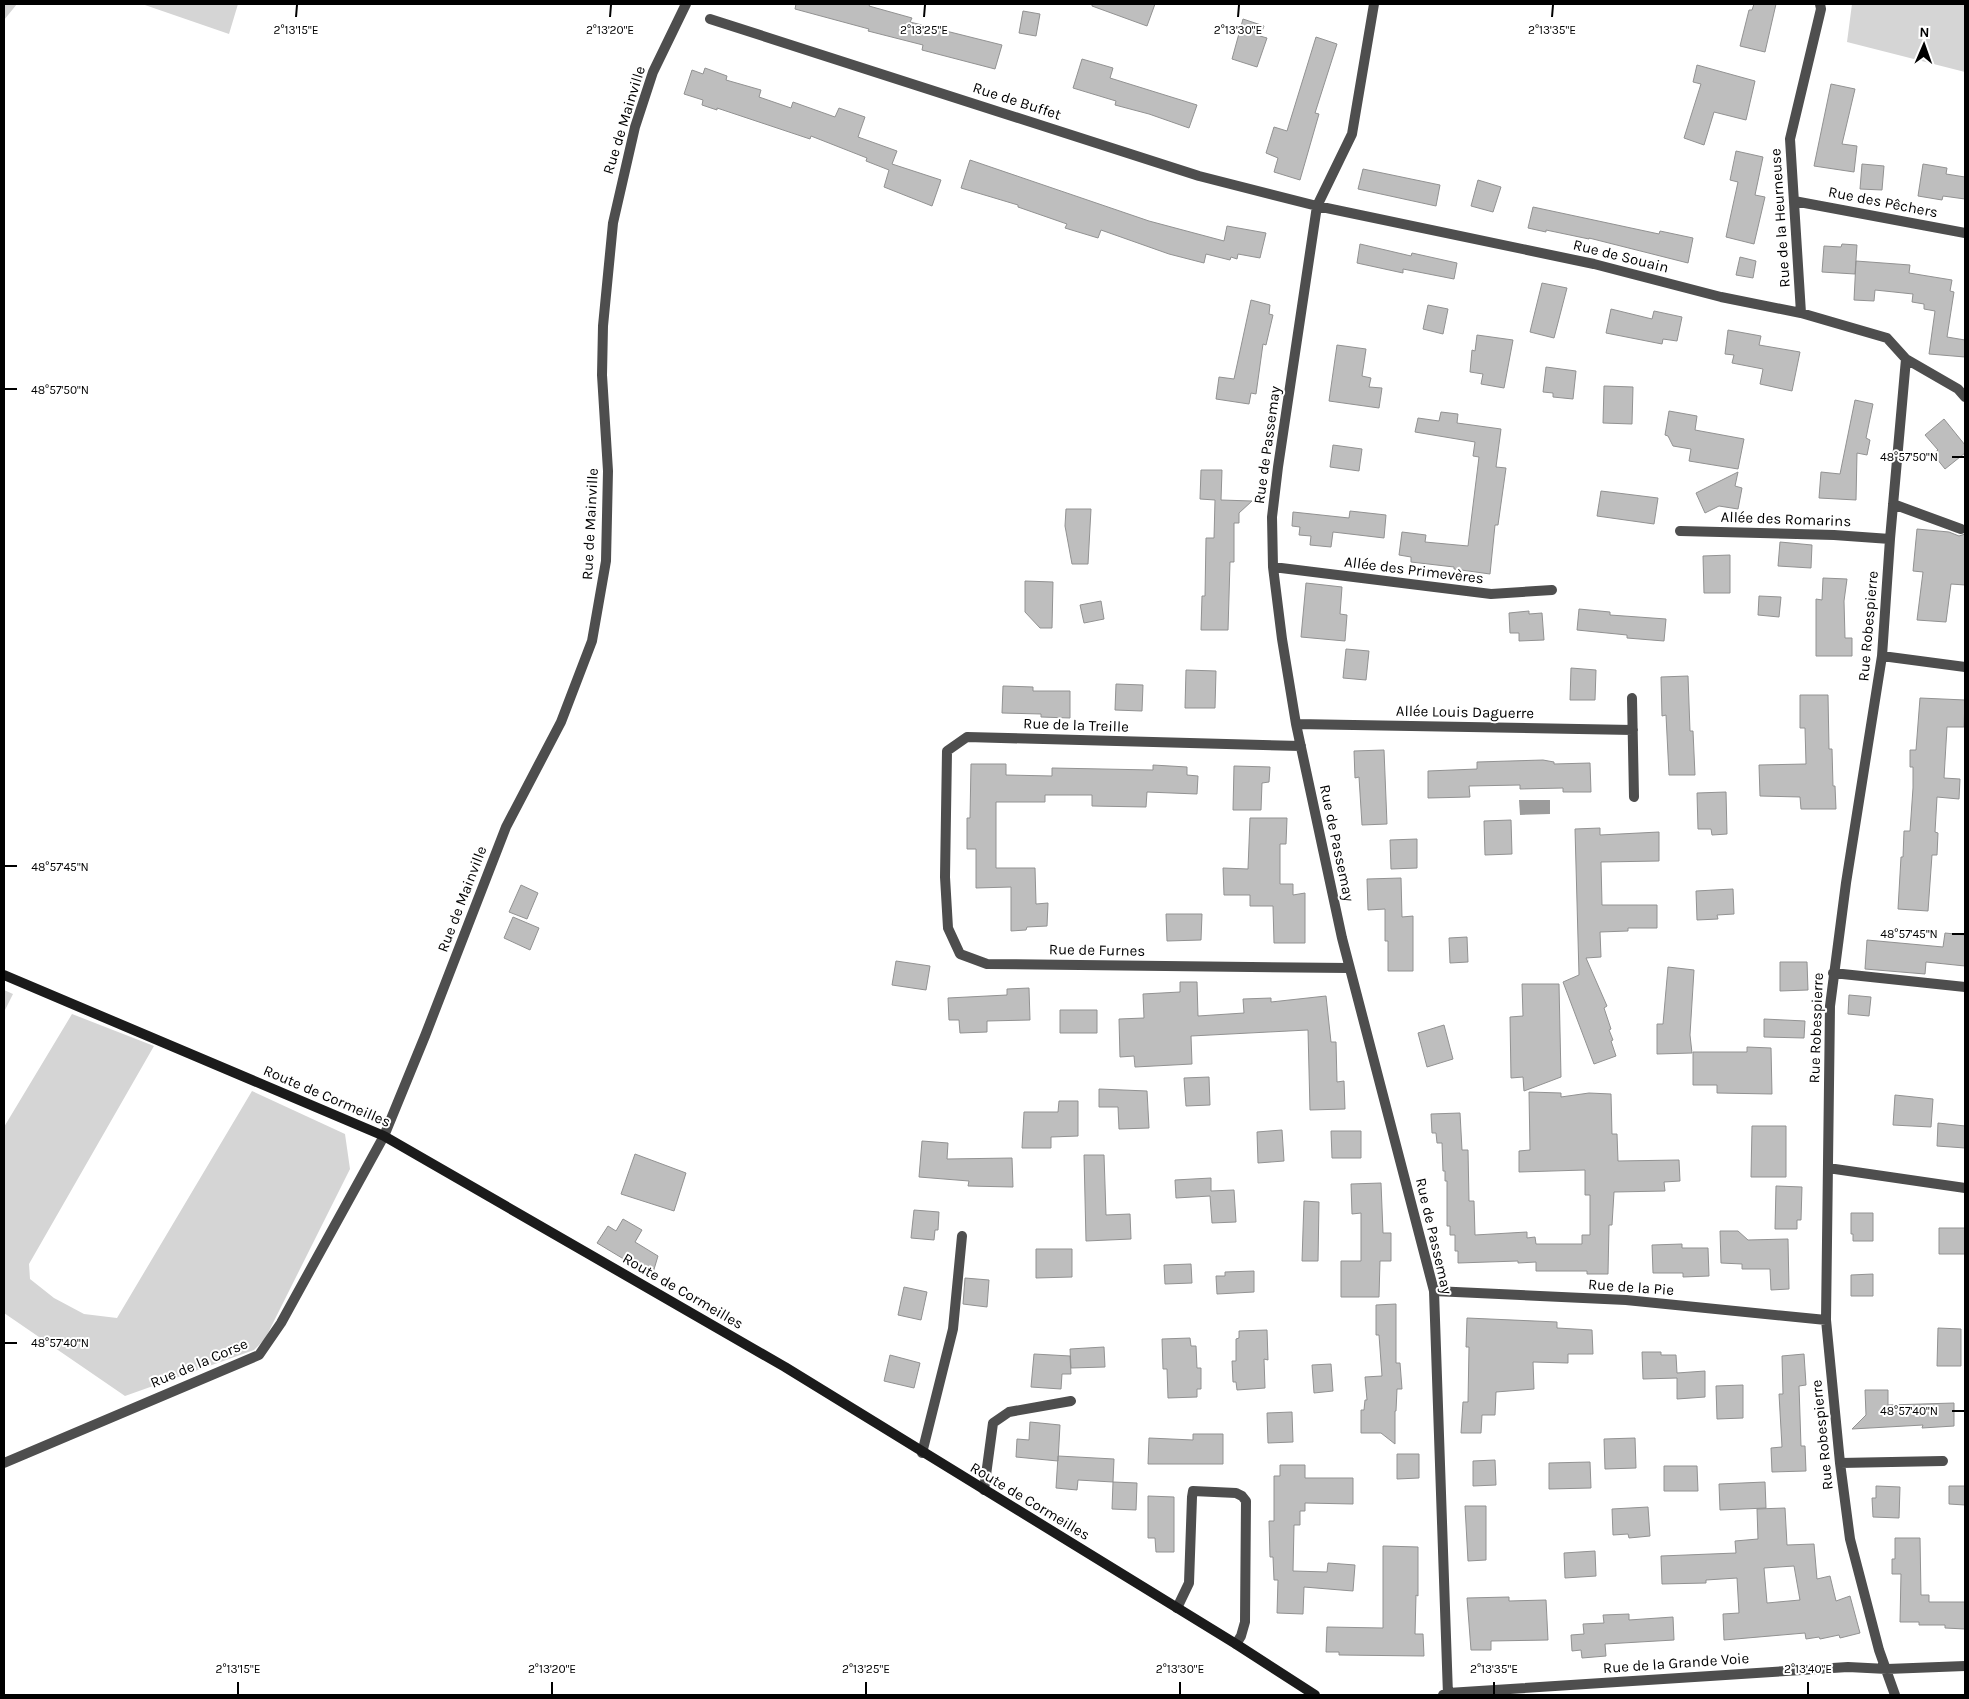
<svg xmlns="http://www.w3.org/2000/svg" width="1969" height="1699" font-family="Karla,sans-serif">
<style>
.green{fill:#d5d5d5}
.water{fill:#9c9c9c}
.building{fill:#bebebe;stroke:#929292;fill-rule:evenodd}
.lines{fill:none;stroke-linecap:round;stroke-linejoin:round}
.minor{stroke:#4e4e4e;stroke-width:10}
.secondary{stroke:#1b1b1b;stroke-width:10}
.ticks{fill:none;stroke:#000;stroke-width:2}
.labels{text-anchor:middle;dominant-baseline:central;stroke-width:4;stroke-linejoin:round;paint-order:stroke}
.street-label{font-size:15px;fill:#000;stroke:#fff}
.ticks-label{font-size:12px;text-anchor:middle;fill:#000;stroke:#fff;stroke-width:4;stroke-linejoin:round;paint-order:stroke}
</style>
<rect width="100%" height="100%" fill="#fff"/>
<path class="green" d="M4,4H17L4,20Z
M142,4H238L229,34Z
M1852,4H1965V72L1847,42Z
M4,990L13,994L4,1012Z
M72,1014L154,1046L29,1264L30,1279L54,1298L84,1314L117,1318L252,1091L345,1134L350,1169L265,1339L254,1350L125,1396L4,1313V1127Z"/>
<path class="water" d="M1519,800H1550V814L1520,815Z"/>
<path class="building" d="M796,4H870L869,6L912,18L910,22L1002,45L995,69L922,50L923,45L868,31L869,29L795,9Z
M1092,4H1155L1147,26L1092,6Z
M1754,4H1776L1765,52L1740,46L1749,10H1752Z
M1023,11L1040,14L1036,36L1019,33Z
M1243,19L1264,26L1260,36L1267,38L1257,67L1232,59Z
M1316,37L1337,44L1315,113L1319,114L1300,180L1274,172L1278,158L1266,153L1274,127L1287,131Z
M1082,59L1113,68L1110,78L1197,105L1189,128L1149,114L1115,105L1116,101L1073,88Z
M1697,65L1755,81L1746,120L1714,112L1704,145L1684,138L1701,84L1693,82Z
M705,68L727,76L726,80L761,90L759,97L791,108L793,102L835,117L839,108L865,117L858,137L897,151L892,164L941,180L932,206L884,187L889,170L866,161L867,158L811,136L810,139L717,108V110L702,105L703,100L684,94L692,70L703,74Z
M1831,84L1855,89L1842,144L1857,146L1854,172L1814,166Z
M1736,151L1763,157L1755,195L1765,197L1754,244L1726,237L1738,182L1730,180Z
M970,160L1149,221L1224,241L1227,226L1266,233L1260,258L1238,254L1237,259L1231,257L1230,260L1206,254L1204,263L1169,254L1101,230L1098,238L1065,228L1067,224L1018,207V205L961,188Z
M1862,164L1884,166L1882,190L1860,189Z
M1923,164L1947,168L1946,174L1965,177V199L1943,196L1942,200L1918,196Z
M1363,169L1440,185L1436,206L1358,189Z
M1478,180L1501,187L1493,212L1471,206Z
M1533,207L1659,234L1660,231L1693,238L1688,263L1589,238V239L1546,230V232L1528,228Z
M1360,244L1411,256L1412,253L1457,263L1454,279L1403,269V273L1357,263Z
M1842,244L1857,245L1855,274L1822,272L1824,246L1841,247Z
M1740,257L1756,261L1753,278L1736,275Z
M1856,261L1910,265L1909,273L1952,280L1950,291L1954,292L1947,337L1965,340V357L1929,354L1935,311L1924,309V304L1912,302L1913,294L1875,290L1874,301L1854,300Z
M1542,283L1567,288L1554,338L1530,332Z
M1251,300L1270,305L1269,314L1273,315L1266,345L1263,344L1256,394L1251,393L1249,404L1216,399L1219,377L1234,379Z
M1428,305L1448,309L1443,334L1423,329Z
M1611,309L1652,319L1654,311L1682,317L1677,341L1663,339L1662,344L1606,333Z
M1728,330L1761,336L1759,345L1800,352L1792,391L1760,384L1763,369L1732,363L1734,355L1725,354Z
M1477,335L1513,340L1504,388L1481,384L1483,374L1470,372L1472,350L1475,351Z
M1337,345L1366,349L1362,376L1371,378L1369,387L1382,388L1379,408L1329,401Z
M1546,367L1576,371L1573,399L1553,397V393L1543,392Z
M1604,386L1633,387L1632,424L1603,423Z
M1855,400L1873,404L1866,438L1870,440L1867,455L1857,453L1856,500L1819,498L1821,472L1840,474Z
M1669,411L1697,416L1695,430L1744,439L1738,469L1689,461L1691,449L1673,446L1668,436L1665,435Z
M1441,412L1458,414L1457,423L1501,429L1496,467L1506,468L1498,525H1495L1490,574L1454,569V567L1411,562V557L1399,555L1402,532L1426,535L1425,542L1468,546L1479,457L1473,456L1475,442L1415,432L1418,418L1439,421Z
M1944,419L1965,445V453L1945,469L1933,454L1938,450L1925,435Z
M1333,445L1362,449L1359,471L1330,467Z
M1201,470H1222L1221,500L1252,501L1239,513V523H1234V562H1230L1228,630H1201L1202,596H1205L1206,538H1214L1215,500L1200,499Z
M1738,472L1735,486L1742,488L1738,509L1719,506L1705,513L1696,493Z
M1601,491L1658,498L1654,524L1597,516Z
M1066,509H1091L1088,564H1072L1065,526Z
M1350,511L1386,515L1384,538L1333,532L1331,547L1310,545L1311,536L1299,535L1300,527L1292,526L1293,512L1349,518Z
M1917,529L1949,532L1959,536L1965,534V585L1951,584L1946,622L1917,620L1923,572L1913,571Z
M1780,542L1812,545L1811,568L1778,566Z
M1730,555V593H1704L1703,556Z
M1823,578L1847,579L1844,601L1845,638H1852V656H1816V599L1822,600Z
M1025,581L1053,582L1052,628H1040L1025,612Z
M1306,583L1342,587L1340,614L1347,615L1345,641L1301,637Z
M1759,596L1781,597L1779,617L1758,615Z
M1101,601L1104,619L1084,623L1080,605Z
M1579,609L1610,612V615L1666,619L1664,641L1627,638V635L1577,630Z
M1529,611V614L1542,613L1544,640L1519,641V633H1510L1509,613Z
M1346,649L1369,651L1366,680L1343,678Z
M1571,668L1596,670L1595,700H1570Z
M1186,670L1216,671L1215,708H1185Z
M1688,676L1690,731H1693L1695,775H1669L1666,715L1662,716L1661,677Z
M1116,684L1143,685L1142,711L1115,710Z
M1003,686L1033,687V691H1070V718L1041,717V714L1002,713Z
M1800,695H1828L1829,749H1832L1833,786H1835L1836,809H1801L1800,797L1760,796L1759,765L1806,764L1805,728H1800Z
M1920,698L1965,700L1964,727H1947L1944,778L1960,779L1959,799L1937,797L1935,832L1938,833L1937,855H1932L1928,911L1898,909L1901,857H1903L1904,831H1910L1913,788V767H1910V750H1916Z
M1384,750L1387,824L1362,825L1359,777L1355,778L1354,751Z
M1543,760L1554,762V764L1590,763L1591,792H1563V788L1520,789V785L1469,786L1470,797L1428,798V771L1477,769V762Z
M971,764H1006V775L1052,776V768L1153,770V765L1187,767V775L1198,776L1197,794L1147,792L1146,807L1092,806V795H1045V802H996V868H1035L1036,904L1048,903L1047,926L1027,927L1026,930L1011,931V887L976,888V849H967V818H970Z
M1234,766L1270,767L1269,782L1262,783L1261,810H1233Z
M1726,792L1727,834L1712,835L1711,829H1698L1697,793Z
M1250,818H1287L1286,844H1280V884H1293V895L1305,893V943H1274L1273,906H1250V895H1224L1223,868L1248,869Z
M1511,820L1512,854L1485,855L1484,821Z
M1600,828V835L1659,832V861L1601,862L1602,905H1657V928H1628V931L1600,932L1601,957L1586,958L1607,1006L1604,1008L1611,1029L1609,1030L1613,1040L1611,1041L1616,1056L1594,1064L1563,982L1579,975L1575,829Z
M1417,839V868L1391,869L1390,840Z
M1401,878L1402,917L1413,916V971H1388V941H1385V909L1368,910L1367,879Z
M521,885L538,893L527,919L509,912Z
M1733,889L1734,914L1717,915L1718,919L1697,920L1696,891Z
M1166,914H1202L1201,940L1167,941Z
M513,917L539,928L530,950L504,938Z
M1945,933L1965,935V966L1926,962L1925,974L1865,969L1867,940L1943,947Z
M1467,937L1468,962L1450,963L1449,938Z
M896,961L930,966L926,990L892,985Z
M1780,962H1807L1808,990L1780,991Z
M1668,967L1694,970L1690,1035L1692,1053L1657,1054V1024H1663Z
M1180,982H1197L1198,1016L1244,1013L1243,999L1271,998V1002L1326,996L1331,1042H1336L1337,1082L1344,1081L1345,1109L1310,1110L1308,1030L1191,1036L1192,1064L1135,1067L1134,1056L1120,1057L1119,1019L1144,1018L1143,994L1180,992Z
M1522,984H1559L1561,1077L1524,1091L1523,1077L1511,1078L1510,1017L1523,1016Z
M1029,988L1030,1020L987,1021V1032L960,1033L959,1020H949L948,998L1007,995V989Z
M1849,995L1871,997L1869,1016L1848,1014Z
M1060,1010H1097V1033H1060Z
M1764,1019L1805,1021L1804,1038L1764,1037Z
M1444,1025L1453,1059L1427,1067L1418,1033Z
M1747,1047L1771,1048L1772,1094L1717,1093V1085H1693V1052H1747Z
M1209,1077L1210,1105L1186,1106L1184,1078Z
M1099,1089L1147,1091L1149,1128L1119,1129L1118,1107H1099Z
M1529,1092L1561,1093V1097L1589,1093L1611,1094L1612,1134H1617L1618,1161L1679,1160L1680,1181L1664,1182L1665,1191L1614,1192L1612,1225H1609L1608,1274H1587V1271H1536V1262L1518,1263V1261L1458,1263V1251H1455V1235H1450V1226H1447V1181H1445V1171H1443L1442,1143H1437L1436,1133H1432L1431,1114L1460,1113L1462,1150H1468L1469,1201H1474L1475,1235L1527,1232V1238L1535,1237L1536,1244H1582V1235H1590V1195H1585V1170L1519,1172V1151L1530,1150Z
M1895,1095L1933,1099L1931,1127L1893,1125Z
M1059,1101H1078V1136L1051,1137V1148H1022L1024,1112H1058Z
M1938,1123L1965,1126V1148L1937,1146Z
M1752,1126H1786V1177H1751Z
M1282,1130L1284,1161L1258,1163L1257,1132Z
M1331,1131H1361V1158H1332Z
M922,1141L948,1143L947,1159L1012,1158L1013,1187L968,1186L969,1181L919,1177Z
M635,1154L686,1173L674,1211L621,1194Z
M1084,1155H1104L1106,1215L1130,1214L1131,1239L1086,1241Z
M1211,1178V1191L1234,1190L1236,1222L1212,1223L1210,1196L1176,1198L1175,1180Z
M1381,1183L1383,1233H1391V1261H1380L1379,1297H1341V1261H1361V1213L1352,1214L1351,1184Z
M1776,1186L1802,1187L1801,1220H1797V1229H1775Z
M1304,1201L1319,1202L1318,1261H1302Z
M914,1210L939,1212L938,1230H935L934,1240L911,1238Z
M1851,1213H1873V1241H1853V1234H1851Z
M623,1219L642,1230L635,1242L658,1256L652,1276L597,1243L608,1226L616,1231Z
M1939,1228H1965V1254H1939Z
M1720,1231H1738L1748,1240L1788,1239L1789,1289L1771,1290L1770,1269H1742V1264L1721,1263Z
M1682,1244V1248H1708L1709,1276L1683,1277V1273H1653L1652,1245Z
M1036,1249H1072V1277L1036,1278Z
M1191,1264L1192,1283L1165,1284L1164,1265Z
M1254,1271V1292L1217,1294L1216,1276H1225V1272Z
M1873,1274V1296H1851V1275Z
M965,1278L989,1280L987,1307L963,1304Z
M904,1287L927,1292L921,1320L898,1315Z
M1396,1304V1363H1400L1402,1389H1397L1396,1411H1395V1444L1381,1433H1361V1410H1364L1365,1400H1367L1365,1377L1382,1376L1379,1335H1376V1305Z
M1467,1318L1557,1322V1328L1592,1330L1593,1354H1568V1363L1533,1362L1534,1389L1496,1392L1495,1415H1482L1481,1433H1461L1463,1402H1468L1469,1347H1466Z
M1938,1328L1961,1329V1366H1937Z
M1267,1330L1268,1360L1264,1359L1265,1388L1237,1390L1236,1382H1233L1232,1361H1236V1339L1239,1338V1331Z
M1190,1338L1191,1346H1196L1197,1368H1201V1389H1197V1397L1168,1398L1167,1369H1163L1162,1339Z
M1104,1347L1105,1367L1071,1368L1070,1349Z
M1642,1352H1661V1355H1676L1677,1373L1705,1371V1397L1677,1399V1378L1643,1379Z
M1034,1354L1070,1356L1071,1374H1062L1061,1389L1031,1387Z
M1804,1354L1806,1385L1799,1386L1801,1446H1805L1806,1471L1772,1472L1771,1448L1782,1447L1779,1394H1783L1782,1356Z
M890,1355L920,1363L914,1388L884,1381Z
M1331,1364L1333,1391L1314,1393L1312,1365Z
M1743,1385V1418L1717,1419L1716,1386Z
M1865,1390H1888V1405L1954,1403V1426L1922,1428L1923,1425L1852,1429L1866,1415Z
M1292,1412L1293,1442L1268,1443L1267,1413Z
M1030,1422L1060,1425L1058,1461L1016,1457L1017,1439L1029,1440Z
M1193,1434H1223V1464H1148L1149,1438L1193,1440Z
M1635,1438L1636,1468L1605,1469L1604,1439Z
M1397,1454H1419V1478L1397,1479Z
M1058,1456L1114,1459L1113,1482L1078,1480L1077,1490L1056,1488Z
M1495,1460L1496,1485L1473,1486V1461Z
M1590,1462L1591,1488L1549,1489V1463Z
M1280,1465H1305V1478H1353V1504L1305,1503V1511H1300V1525H1294L1293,1571L1327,1572L1328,1563L1355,1565L1353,1591L1304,1587L1303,1614L1277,1613L1278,1580H1274L1273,1557H1270L1269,1521H1274V1476H1280Z
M1664,1466H1697L1698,1491H1664Z
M1113,1482L1137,1483L1136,1510L1112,1509Z
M1765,1482L1766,1508L1720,1510L1719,1484Z
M1876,1486L1900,1487L1899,1518L1873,1517L1872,1498H1876Z
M1949,1486H1965V1505L1949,1504Z
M1148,1496L1174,1497V1552H1156L1155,1538H1148Z
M1465,1506H1486V1560L1468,1561Z
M1648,1507L1650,1536L1629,1538L1628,1534L1613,1535L1612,1509Z
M1785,1508L1787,1545L1814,1544L1817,1579L1830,1576L1836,1601L1850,1596L1860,1633L1840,1638L1839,1635L1820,1639L1819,1637L1806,1639L1805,1633L1724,1640L1723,1614L1739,1613L1737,1578L1706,1580V1583L1662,1584L1661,1556L1736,1553L1735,1541L1758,1539L1757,1509ZM1794,1566L1800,1600L1767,1603L1764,1568Z
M1895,1538H1920L1921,1595H1929V1602H1965V1629L1945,1628V1625H1919V1622H1900L1901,1574H1892V1559H1895Z
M1383,1546L1418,1547V1596L1416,1595L1415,1634H1423L1424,1656L1339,1655V1652H1326L1327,1627L1383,1628Z
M1595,1551L1596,1576L1565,1578L1564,1553Z
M1509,1597V1601L1546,1600L1548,1640L1491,1641V1650H1471L1467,1598Z
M1629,1614V1620L1673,1617L1674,1640L1605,1644L1606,1656L1582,1658L1581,1650L1572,1651L1571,1635L1584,1634L1583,1624L1604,1623L1603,1615Z"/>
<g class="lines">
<path class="minor" d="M1374,4L1352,134L1317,206L1278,467L1272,517L1273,567L1282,639L1296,724L1342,938L1434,1291L1448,1695
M710,19L1199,176L1317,206L1594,264L1721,297L1801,313L1887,338L1906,359L1958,389L1965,397
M1794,201L1965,233
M1801,313L1790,139L1821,9L1820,4
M1893,504L1961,529
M1680,531L1834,535L1890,539
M1273,567L1491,594L1552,590
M1882,656L1965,667
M1632,698L1634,797
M1296,724L1633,730
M1301,746L967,737L947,751L945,877L948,928L960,954L987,964L1349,968
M1833,973L1965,987
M1828,1168L1965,1188
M1434,1291L1626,1300L1826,1320
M922,1453L953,1329L962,1236
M4,1463L259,1355L281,1323L384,1136L425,1036L506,827L561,722L592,641L606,561L608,471L602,375L603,326L613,223L635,127L653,72L686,4
M1840,1463L1943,1461
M984,1490L993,1423L1009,1412L1071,1401
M1177,1608L1189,1583L1192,1497L1193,1491L1236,1493L1242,1496L1246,1501L1245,1622L1241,1636L1236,1644
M1443,1695L1448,1693L1848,1667L1887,1669L1965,1666
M1895,1695L1879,1650L1850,1539L1840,1463L1826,1320L1830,1006L1846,883L1882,656L1890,539L1906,359"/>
<path class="secondary" d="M4,975L384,1136L785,1367L1236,1644L1315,1695"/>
</g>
<path class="ticks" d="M296,17L297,5M610,17L611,5M924,17L925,5M1238,17L1239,5M1552,17L1553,5M5,389H17M1952,457H1964M5,866H17M1952,934H1964M5,1343H17M1952,1411H1964M238,1694V1682M552,1694V1682M866,1694V1682M1180,1694V1682M1494,1694V1682M1808,1694V1682"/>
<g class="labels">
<g class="street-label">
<text transform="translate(1017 101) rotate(18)">Rue de Buffet</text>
<text transform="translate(624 120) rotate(-73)">Rue de Mainville</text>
<text transform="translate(1883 202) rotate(11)">Rue des Pêchers</text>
<text transform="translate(1780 218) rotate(-94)">Rue de la Heurneuse</text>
<text transform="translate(1621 256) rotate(14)">Rue de Souain</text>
<text transform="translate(1267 445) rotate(-82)">Rue de Passemay</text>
<text transform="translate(1786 519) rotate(2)">Allée des Romarins</text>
<text transform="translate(590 524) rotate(-87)">Rue de Mainville</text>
<text transform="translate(1414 570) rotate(7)">Allée des Primevères</text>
<text transform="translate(1868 626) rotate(-85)">Rue Robespierre</text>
<text transform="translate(1465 712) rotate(1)">Allée Louis Daguerre</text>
<text transform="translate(1076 725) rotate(2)">Rue de la Treille</text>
<text transform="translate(1337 843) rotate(78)">Rue de Passemay</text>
<text transform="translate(462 899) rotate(-69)">Rue de Mainville</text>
<text transform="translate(1097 950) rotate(1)">Rue de Furnes</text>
<text transform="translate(1816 1028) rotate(-88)">Rue Robespierre</text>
<text transform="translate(327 1096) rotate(23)">Route de Cormeilles</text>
<text transform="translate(1434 1236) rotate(77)">Rue de Passemay</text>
<text transform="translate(1631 1287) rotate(4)">Rue de la Pie</text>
<text transform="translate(683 1291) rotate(30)">Route de Cormeilles</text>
<text transform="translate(199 1363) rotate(-23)">Rue de la Corse</text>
<text transform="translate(1822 1435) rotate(-96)">Rue Robespierre</text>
<text transform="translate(1030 1501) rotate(31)">Route de Cormeilles</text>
<text transform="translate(1676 1663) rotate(-4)">Rue de la Grande Voie</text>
</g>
</g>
<g class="ticks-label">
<text x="296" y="34">2°13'15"E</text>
<text x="610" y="34">2°13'20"E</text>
<text x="924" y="34">2°13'25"E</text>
<text x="1238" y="34">2°13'30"E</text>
<text x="1552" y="34">2°13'35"E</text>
<text x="60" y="394">48°57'50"N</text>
<text x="1909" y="461">48°57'50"N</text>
<text x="60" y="871">48°57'45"N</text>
<text x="1909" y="938">48°57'45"N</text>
<text x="60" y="1347">48°57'40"N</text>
<text x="1909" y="1415">48°57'40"N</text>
<text x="238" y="1673">2°13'15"E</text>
<text x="552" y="1673">2°13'20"E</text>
<text x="866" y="1673">2°13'25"E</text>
<text x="1180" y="1673">2°13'30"E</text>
<text x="1494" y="1673">2°13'35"E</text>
<text x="1808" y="1673">2°13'40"E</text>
</g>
<rect width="1969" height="1699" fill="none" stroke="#000000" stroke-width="10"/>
<g transform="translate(1924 45) rotate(2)" stroke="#ffffff" stroke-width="4" paint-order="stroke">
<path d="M0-4L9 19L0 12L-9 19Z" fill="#000000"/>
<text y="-8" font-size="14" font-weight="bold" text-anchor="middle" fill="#000000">N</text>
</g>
</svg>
